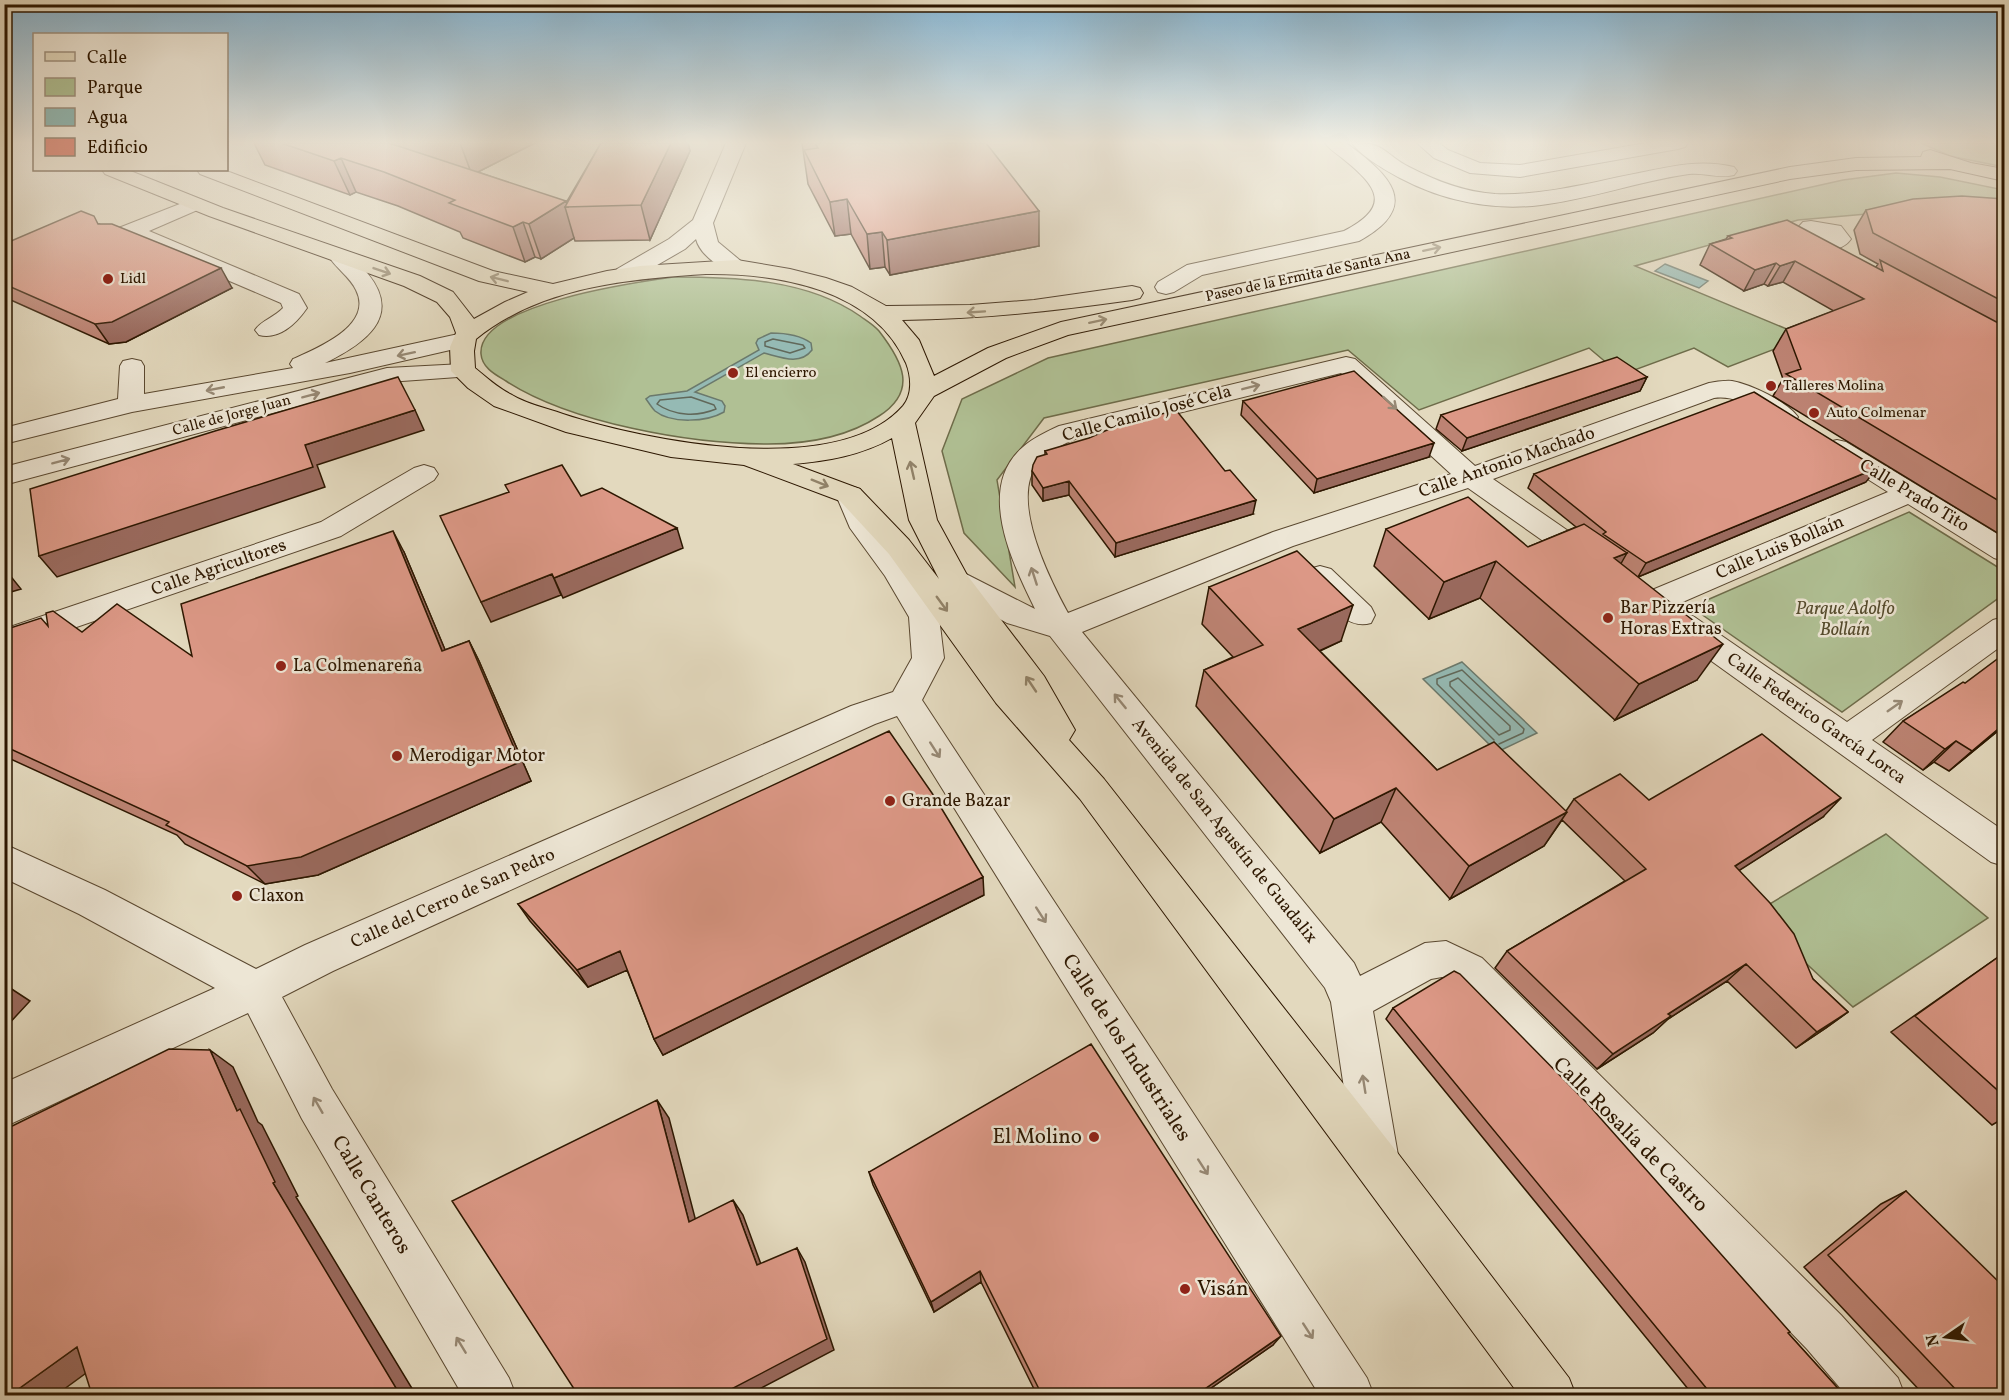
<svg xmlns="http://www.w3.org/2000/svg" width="2009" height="1400" font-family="Vollkorn,serif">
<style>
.green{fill:#b0c094;stroke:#6e6c4a;stroke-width:1.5}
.water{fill:#95bab4;stroke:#6b796c;stroke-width:1.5}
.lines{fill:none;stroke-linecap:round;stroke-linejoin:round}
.shore{stroke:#61685a;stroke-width:1.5}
.minor-casing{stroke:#5a4830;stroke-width:2}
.major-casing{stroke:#2d1700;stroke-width:2}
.minor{fill:#ede6d5;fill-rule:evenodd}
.major{fill:#e3d9be;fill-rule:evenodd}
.wall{fill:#bd8373;stroke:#2d1700;stroke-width:1.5}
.shaded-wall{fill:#9a6a5e;stroke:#2d1700;stroke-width:1.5}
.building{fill:#dc9886;stroke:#2d1700;stroke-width:1.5}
.oneway{stroke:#918268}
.oneway2{stroke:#978975}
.poi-dot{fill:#8f2418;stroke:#ede6d5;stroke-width:2}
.labels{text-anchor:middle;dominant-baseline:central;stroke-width:5;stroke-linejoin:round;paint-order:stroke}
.far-street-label{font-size:15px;fill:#2d1700;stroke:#ede6d5}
.far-poi-label{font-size:15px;fill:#2d1700;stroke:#ede6d5;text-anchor:start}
.street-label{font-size:18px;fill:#2d1700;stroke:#ede6d5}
.poi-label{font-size:18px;fill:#2d1700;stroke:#ede6d5;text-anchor:start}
.park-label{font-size:18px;font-style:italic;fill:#544a2c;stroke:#ede6d5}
.near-street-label{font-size:21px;fill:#2d1700;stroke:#ede6d5}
.near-poi-label{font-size:21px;fill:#2d1700;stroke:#ede6d5;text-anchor:end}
</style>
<rect width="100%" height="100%" fill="#e3d9be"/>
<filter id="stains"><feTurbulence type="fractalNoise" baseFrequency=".00333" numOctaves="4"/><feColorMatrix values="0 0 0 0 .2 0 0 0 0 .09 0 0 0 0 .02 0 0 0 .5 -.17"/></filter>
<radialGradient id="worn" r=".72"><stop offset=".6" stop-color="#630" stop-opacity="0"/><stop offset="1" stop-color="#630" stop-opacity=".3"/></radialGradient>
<path class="green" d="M1921,143H2004V167L1950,156Z
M1896,173L1940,177L2004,190V213L1867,214L1798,220L1635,266L1806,337L1728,367L1694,348L1621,375L1589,348L1419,410L1348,350L1044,418L997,480L1015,587L964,533L942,451L962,399L1048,358L1843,180Z
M674,277C736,277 807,279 860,316C867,321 874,325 879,331C903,362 918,391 879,416C846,438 807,444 768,444C690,444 571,423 506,381C496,375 482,368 481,354C477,304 638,282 674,277Z
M1909,512L2004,571V594L1842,712L1691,607Z
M1886,834L1988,918L1853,1007L1753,914Z"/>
<path class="water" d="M1665,264L1708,281L1699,288L1655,271Z
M771,333C784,333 800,335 811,343L812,350C800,366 780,357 764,353L695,392L722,401L725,406L724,412C707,422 671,424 655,411C652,408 649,403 646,399L650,396L687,391L759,350L756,343L758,339Z
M1462,662L1537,733L1497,752L1423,679Z"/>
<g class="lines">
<path class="shore" d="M773,339L803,345L805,348L790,353L765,346V342Z
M691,397L714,405L716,409C697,417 674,416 657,404L660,400Z
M1458,678L1510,726V730L1499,735L1450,686V682Z
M1494,740L1437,684V679L1462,670L1524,729L1523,733L1499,744"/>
<defs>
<path id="minor" d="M726,143H746L713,223L718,242L748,267L745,272C728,276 700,256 696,239L685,249L633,279L625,281L617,279L614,274L617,269L669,239L693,220Z
M1325,143H1346C1390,175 1423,206 1359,241L1202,275L1174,292L1166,294L1158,292L1155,287L1158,282L1187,265L1344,231C1392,206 1378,187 1342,158C1336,153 1329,149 1325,143Z
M1352,143C1385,142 1383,153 1409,167C1436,181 1464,192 1495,194C1544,196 1592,182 1639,173C1672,166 1701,159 1734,167L1737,171L1734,175C1719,179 1704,172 1689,174C1639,181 1591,199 1541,205C1492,211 1443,201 1400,178C1385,170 1362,157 1352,143Z
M1417,143H1439L1448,150L1480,163L1520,165L1646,143H1688L1685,147L1678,149L1520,177L1470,173L1434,158Z
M195,198L202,200L205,204L202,208L149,231L299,294L307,308C296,324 279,340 259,335L255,330C262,320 275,317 283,308L281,303L131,239L119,242L111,241L108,236L111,231Z
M1811,221L1841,226L1851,239C1838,258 1805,248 1794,232L1803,222Z
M340,250C352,253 360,264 368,274C403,317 364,344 325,363L463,333L472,335L475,340L472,345L350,373L132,412L4,444V428L118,399L120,366L123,361L132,359L141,361L144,366V394L293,368L290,364L293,359C318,348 374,325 356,290C350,277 337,269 329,257L332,252Z
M1346,357L1355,359L1475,466L1709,383C1716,382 1725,380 1732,381C1750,384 1788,402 1798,417L1794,423C1765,430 1751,393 1714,398L1493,479L1603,555L1608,562L1603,569L1593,572L1583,569L1468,488L1293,546L1082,632L1354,963L1360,976L1425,943L1446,941L1482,958L1841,1315L1898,1378L1905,1396H1847L1807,1349L1454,984L1442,977L1431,979L1373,1011L1399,1161L1393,1177L1377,1183L1361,1177L1355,1161L1331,1002L1325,988L1050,636L1007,623L944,588L940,581L944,574L955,571L966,574L1035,609C1013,564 975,488 1023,447C1033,438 1046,432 1059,426ZM1341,373L1451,474L1273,532L1068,613C1049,578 1009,499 1038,463C1047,451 1064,444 1077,438Z
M463,364L472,366L475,371L472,376L388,382L4,485V467L387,368Z
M1837,440L1846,442L2004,538V561L1994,558L1908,504L1662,611L1651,614L1640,611L1636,603L1640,595L1888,492L1828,454L1824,448L1828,442Z
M424,465L434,468L438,474L434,480L341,536L4,652V629L321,522L414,468Z
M850,486L860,489L877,525L908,563L939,617L944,658L922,700L1367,1378L1374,1396H1320L897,716L875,724L333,971L282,997L332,1089L509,1378L516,1396H463L302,1119L248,1013L4,1127V1083L215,988L79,914L4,878V844L105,890L256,969L305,945L851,706L893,692L912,658L909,617L885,576L850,528L836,495L840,489Z
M1320,566L1331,569L1371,607L1375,615L1371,623C1345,631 1326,600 1309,583L1305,576L1309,569Z
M1682,613L1693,616L1847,722L1993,620L2004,617V644L1872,740L2004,831V866L1991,862L1671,632L1666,624L1671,616Z"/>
<path id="major" d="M1930,150L1971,163L2004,169V181L1950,169L1856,170L1790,179L1068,335L1006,358L934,396L915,423L937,520L967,575L1044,676L1075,730L1069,740L1104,779L1393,1147L1569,1378L1576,1396H1520L1080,799L996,703L889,554L840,501L744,465L671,457L566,432L494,406L468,388L451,371L450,347L456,333L450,317L437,302L404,286L209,216L105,174L102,170H128L223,208L420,276L453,292L474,319L505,302L528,292L479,281L200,174L197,170H224L493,271L553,284L607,271L640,266L737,260L790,269L826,278L852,287L886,306L970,305L1034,300L1132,286L1140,288L1143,293L1140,298L1132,300C1054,311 982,319 902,320L919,340L934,376L988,348L1061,322L1790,167L1856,158L1921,157L1923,152ZM706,274C777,273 874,289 906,363C911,376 913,394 903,406C838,480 645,441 563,414C546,408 527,404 512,395C498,388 487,378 475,368L474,351L476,339C540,287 627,279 706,274ZM892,438L909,520L939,579L909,540L860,489L793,464C828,461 862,455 892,438Z"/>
</defs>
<use href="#minor" class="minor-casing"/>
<use href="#major" class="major-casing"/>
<use href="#minor" class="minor"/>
<use href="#major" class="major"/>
</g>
<path class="wall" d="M254,143H535L478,172L566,203L601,143H688L690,151L650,240L575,241L574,238L541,259L535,257L525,262L463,238L460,232L398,206L356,192L350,195L265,165Z
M802,143H986L1039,246L890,275L885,267L870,269L851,234L835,236L808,184Z
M2004,199V537L1773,396L1783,379L1773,351L1786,329L1834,311L1783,282L1768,286L1764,284L1744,291L1700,265L1710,244L1726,239L1728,236L1876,267L1878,264L1860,254L1854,230L1866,210Z
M99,224L232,288L126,342L109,344L4,297V244Z
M1647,377L1640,391L1462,451L1436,429L1441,415Z
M1243,401L1429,457L1314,493L1241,415Z
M1045,451L1253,514L1115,557L1069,495L1043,501L1032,485V471L1045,455Z
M1534,474L1866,482L1638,577L1697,680L1615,720L1480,598L1429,619L1374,566L1386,529L1528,547L1576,527L1528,488Z
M404,552L445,650L469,641L479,661L531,781L318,875L265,884L185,844L177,835L4,756V630L48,625L192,656Z
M1209,587L1341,641L1320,651L1437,770L1566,811L1574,799L1649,800L1823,817L1739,870L1813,979L1848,1012L1826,1028L1796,1048L1727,981L1668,1019L1653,1033L1597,1069L1495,968L1507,951L1625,881L1562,820L1544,846L1450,899L1381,822L1320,853L1196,706L1204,670L1233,657L1202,624Z
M1965,683L2004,726L1949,771L1934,762L1923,770L1883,742L1903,721Z
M984,895L663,1055L654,1039L627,970L588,987L530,921L518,904Z
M2004,953V1118L1992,1125L1891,1032Z
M1393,1008L1788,1333L1844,1395H1693L1386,1019Z
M869,1172L1273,1345L1201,1395H1037L981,1282L934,1312L873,1185Z
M1906,1191L2004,1395H1924L1804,1267L1881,1204Z
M2004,1225V1232L2000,1228Z"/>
<path class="shaded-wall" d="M460,143H535L472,175Z
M671,143H688L690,151L650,240L641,205Z
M341,158L356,192L350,195L334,161Z
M847,199L851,234L835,236L830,202Z
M566,201L568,207H565L574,238L541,259L529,224Z
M1039,211V246L890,275L887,240Z
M523,222L535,257L525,262L513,227Z
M882,232L885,267L870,269L867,234Z
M1795,261L1783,282L1768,286L1780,266Z
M1776,263L1764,284L1744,291L1755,270Z
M221,268L232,288L126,342L109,344L95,324Z
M1647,377L1640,391L1462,451L1467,438Z
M415,410L424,430L317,465L325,487L57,577L39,556L305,445Z
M1434,443L1429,457L1314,493L1317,479Z
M1877,468L1866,482L1638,577L1646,563Z
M1069,481V495L1043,501V488Z
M1256,500L1253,514L1115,557L1116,543Z
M677,528L683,548L563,598L554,578Z
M393,531L404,552L454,671L442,651Z
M1627,553L1606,590L1614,558Z
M1496,561L1480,598L1429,619L1444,582Z
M4,568L21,589L4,594Z
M552,574L561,595L491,622L481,602Z
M1353,605L1341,641L1288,665L1298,629Z
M469,641L479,661L531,781L318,875L265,884L247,866Z
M1723,644L1697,680L1615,720L1639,684Z
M2004,724V726L1949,771L1972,751Z
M1956,741L1934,762L1923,770L1945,749Z
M1396,788L1381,822L1320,853L1334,819Z
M1841,798L1823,817L1718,884L1735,866Z
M1567,812L1544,846L1450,899L1469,866Z
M983,877L984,895L663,1055L654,1039Z
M620,951L630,969L588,987L577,970Z
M1746,964L1727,981L1668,1019L1653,1033L1597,1069L1613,1054L1668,1014Z
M4,984L30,1001L4,1029Z
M1848,1012L1826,1028L1796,1048L1817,1032Z
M210,1050L233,1067L258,1122L262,1125L298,1196L296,1197L416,1395H395L273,1183L237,1111Z
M657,1100L669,1118L700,1237L689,1222Z
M733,1200L743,1215L766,1278L757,1265Z
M797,1248L805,1262L834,1350L748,1395H720Z
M980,1271L981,1282L934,1312L931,1302Z
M1281,1336L1273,1345L1201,1395H1196Z
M77,1347L108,1357L56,1395H10Z"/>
<path class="building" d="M281,143H389L566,201L529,224L523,222L513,227L449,203L455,200L384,172L341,158L334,161Z
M601,143H671L641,205L565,207Z
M815,143H986L1039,211L887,240L882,232L867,234L847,199L830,202L804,150L818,148Z
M1962,196L2004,199V302L1873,233L1866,210L1913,199Z
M81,211L94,216L98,224H112L221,268L112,322L95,324L4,284V244Z
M1787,220L1883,271L1880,260L2004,326V504L1786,374L1801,369L1786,329L1864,299L1795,261L1780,266L1776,263L1755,270L1710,244L1732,238L1728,236Z
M1617,357L1647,377L1467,438L1441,415Z
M1354,371L1434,443L1317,479L1243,401Z
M398,377L415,410L305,445L313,467L39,556L30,489L215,431Z
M1754,392L1877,468L1646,563L1603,534L1606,532L1534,474Z
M1176,410L1225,471L1230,470L1256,500L1116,543L1069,481L1043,488L1032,471L1033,465L1037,457L1047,454L1045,451L1089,438L1114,427Z
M562,465L581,496L602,488L677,528L554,578L552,574L481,602L440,516L509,492L505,485Z
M1468,497L1528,547L1584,524L1627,553L1614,558L1723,644L1639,684L1496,561L1444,582L1386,529Z
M393,531L442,651L469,641L520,762L301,857L247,866L166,825L169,822L4,746V630L41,618L48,626L46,613L53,611L82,632L117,604L192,656L181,604Z
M1297,551L1353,605L1298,629L1437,770L1494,742L1567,812L1469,866L1396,788L1334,819L1204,670L1263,645L1209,587Z
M2004,654V724L1972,751L1956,741L1945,749L1903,721L1963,682L1965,683Z
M889,731L934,796L983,877L654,1039L620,951L577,970L518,904Z
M1762,734L1841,798L1735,866L1770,903L1794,934L1813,979L1848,1012L1817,1032L1746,964L1668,1014L1671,1016L1613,1054L1507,951L1646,869L1574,799L1620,774L1649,800Z
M2004,953V1096L1915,1016Z
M1454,971L1460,974L1587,1103L1790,1332L1788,1333L1844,1395H1712L1393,1008Z
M1091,1044L1281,1336L1196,1395H1042L980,1271L931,1302L869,1172Z
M169,1049L210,1050L237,1111L240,1109L275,1182L273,1183L399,1393L395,1395H92L77,1347L10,1395H4V1130Z
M657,1100L689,1222L733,1200L757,1265L797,1248L827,1339L720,1395H578L452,1201Z
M1906,1191L2004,1287V1395H1961L1828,1255Z"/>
<defs><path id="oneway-shaft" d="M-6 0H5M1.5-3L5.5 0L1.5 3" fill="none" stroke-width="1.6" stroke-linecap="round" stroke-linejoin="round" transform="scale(1.5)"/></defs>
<g class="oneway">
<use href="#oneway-shaft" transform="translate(1432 249) rotate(-12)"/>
<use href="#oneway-shaft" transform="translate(382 271) rotate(19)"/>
<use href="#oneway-shaft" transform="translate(499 279) rotate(-166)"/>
<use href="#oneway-shaft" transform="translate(976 312) rotate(176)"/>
<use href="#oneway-shaft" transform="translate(1098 321) rotate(-12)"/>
<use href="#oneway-shaft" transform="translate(912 470) rotate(-103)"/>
<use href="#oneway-shaft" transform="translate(820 483) rotate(22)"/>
<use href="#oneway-shaft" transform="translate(942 604) rotate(54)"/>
<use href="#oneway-shaft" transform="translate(1031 684) rotate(-124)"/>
</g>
<g class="oneway2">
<use href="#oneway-shaft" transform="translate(406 354) rotate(168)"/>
<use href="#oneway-shaft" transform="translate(1251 387) rotate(-14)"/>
<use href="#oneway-shaft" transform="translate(215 389) rotate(169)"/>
<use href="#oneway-shaft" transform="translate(311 395) rotate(-15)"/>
<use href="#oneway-shaft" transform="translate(1390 403) rotate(42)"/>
<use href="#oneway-shaft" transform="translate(61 461) rotate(-15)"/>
<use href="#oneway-shaft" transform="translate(1034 576) rotate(-108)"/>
<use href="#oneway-shaft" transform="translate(1120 701) rotate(-129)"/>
<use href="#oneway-shaft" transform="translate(1895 706) rotate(-35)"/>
<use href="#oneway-shaft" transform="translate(935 750) rotate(57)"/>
<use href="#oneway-shaft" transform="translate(1041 915) rotate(57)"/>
<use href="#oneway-shaft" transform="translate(1364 1084) rotate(-99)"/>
<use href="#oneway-shaft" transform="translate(318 1105) rotate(-120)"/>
<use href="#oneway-shaft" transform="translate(1203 1167) rotate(57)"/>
<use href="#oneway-shaft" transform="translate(1308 1331) rotate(57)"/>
<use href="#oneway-shaft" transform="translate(461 1345) rotate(-121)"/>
</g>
<linearGradient id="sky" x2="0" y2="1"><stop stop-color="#87b6d3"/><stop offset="0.42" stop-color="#f2eee2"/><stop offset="1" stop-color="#f2eee2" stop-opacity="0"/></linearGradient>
<rect width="2009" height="339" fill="url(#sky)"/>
<g class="poi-dot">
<circle cx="108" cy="279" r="6"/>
<circle cx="733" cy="373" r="6"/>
<circle cx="1771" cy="386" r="6"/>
<circle cx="1814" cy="413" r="6"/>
<circle cx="1608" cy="618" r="6"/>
<circle cx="281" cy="666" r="6"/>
<circle cx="397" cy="756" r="6"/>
<circle cx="890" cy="801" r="6"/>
<circle cx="237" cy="896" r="6"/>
<circle cx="1094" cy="1137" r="6"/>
<circle cx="1185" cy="1289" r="6"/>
</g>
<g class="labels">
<g class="far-street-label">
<text transform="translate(1308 276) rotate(-12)">Paseo de la Ermita de Santa Ana</text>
<text transform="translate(232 416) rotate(-15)">Calle de Jorge Juan</text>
</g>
<g class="far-poi-label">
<text x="120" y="279">Lidl</text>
<text x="745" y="373">El encierro</text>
<text x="1783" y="386">Talleres Molina</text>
<text x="1826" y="413">Auto Colmenar</text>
</g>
<g class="street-label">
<text transform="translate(1147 414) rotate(-15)">Calle Camilo José Cela</text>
<text transform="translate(1507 463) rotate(-19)">Calle Antonio Machado</text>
<text transform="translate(1914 496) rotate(31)">Calle Prado Tito</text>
<text transform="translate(1780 548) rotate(-23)">Calle Luis Bollaín</text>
<text transform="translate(219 568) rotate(-19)">Calle Agricultores</text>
<text transform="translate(1816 719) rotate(35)">Calle Federico García Lorca</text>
<text transform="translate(1224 831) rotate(51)">Avenida de San Agustín de Guadalix</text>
<text transform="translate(453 899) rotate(-24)">Calle del Cerro de San Pedro</text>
</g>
<g class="poi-label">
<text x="1620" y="608">Bar Pizzería<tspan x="1620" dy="21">Horas Extras</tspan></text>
<text x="293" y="666">La Colmenareña</text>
<text x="409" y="756">Merodigar Motor</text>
<text x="902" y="801">Grande Bazar</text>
<text x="249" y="896">Claxon</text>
</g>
<g class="park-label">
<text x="1845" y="609">Parque Adolfo<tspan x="1845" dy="21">Bollaín</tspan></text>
</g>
<g class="near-street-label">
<text transform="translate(1126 1048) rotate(57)">Calle de los Industriales</text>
<text transform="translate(1630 1135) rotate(45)">Calle Rosalía de Castro</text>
<text transform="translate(371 1195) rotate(59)">Calle Canteros</text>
</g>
<g class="near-poi-label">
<text x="1082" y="1137">El Molino</text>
<text x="1197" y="1289" text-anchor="start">Visán</text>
</g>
</g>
<rect width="2009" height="1400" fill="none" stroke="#e3d9be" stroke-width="24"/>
<rect x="6" y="6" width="1997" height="1388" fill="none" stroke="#2d1700" stroke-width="3"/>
<rect x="12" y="12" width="1985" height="1376" fill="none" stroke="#2d1700" stroke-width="1.5"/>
<rect x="33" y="33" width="195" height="138" fill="#ede6d5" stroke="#a09380" stroke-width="1.5"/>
<rect x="45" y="52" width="30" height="9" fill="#e3d9be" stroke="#a09380" stroke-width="1.5"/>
<text x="87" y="63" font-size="18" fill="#2d1700">Calle</text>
<rect x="45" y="78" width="30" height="18" fill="#b0c094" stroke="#a09380" stroke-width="1.5"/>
<text x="87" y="93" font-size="18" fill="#2d1700">Parque</text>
<rect x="45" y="108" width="30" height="18" fill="#95bab4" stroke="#a09380" stroke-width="1.5"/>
<text x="87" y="123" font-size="18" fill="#2d1700">Agua</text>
<rect x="45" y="138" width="30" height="18" fill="#dc9886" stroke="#a09380" stroke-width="1.5"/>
<text x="87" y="153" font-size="18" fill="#2d1700">Edificio</text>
<g transform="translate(1946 1337) rotate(256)" stroke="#ede6d5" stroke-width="4.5" paint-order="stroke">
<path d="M0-4.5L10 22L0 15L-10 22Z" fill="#2d1700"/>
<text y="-9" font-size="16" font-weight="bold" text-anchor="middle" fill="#2d1700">N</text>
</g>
<rect width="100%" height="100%" filter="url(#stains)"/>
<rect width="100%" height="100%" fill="url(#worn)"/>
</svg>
